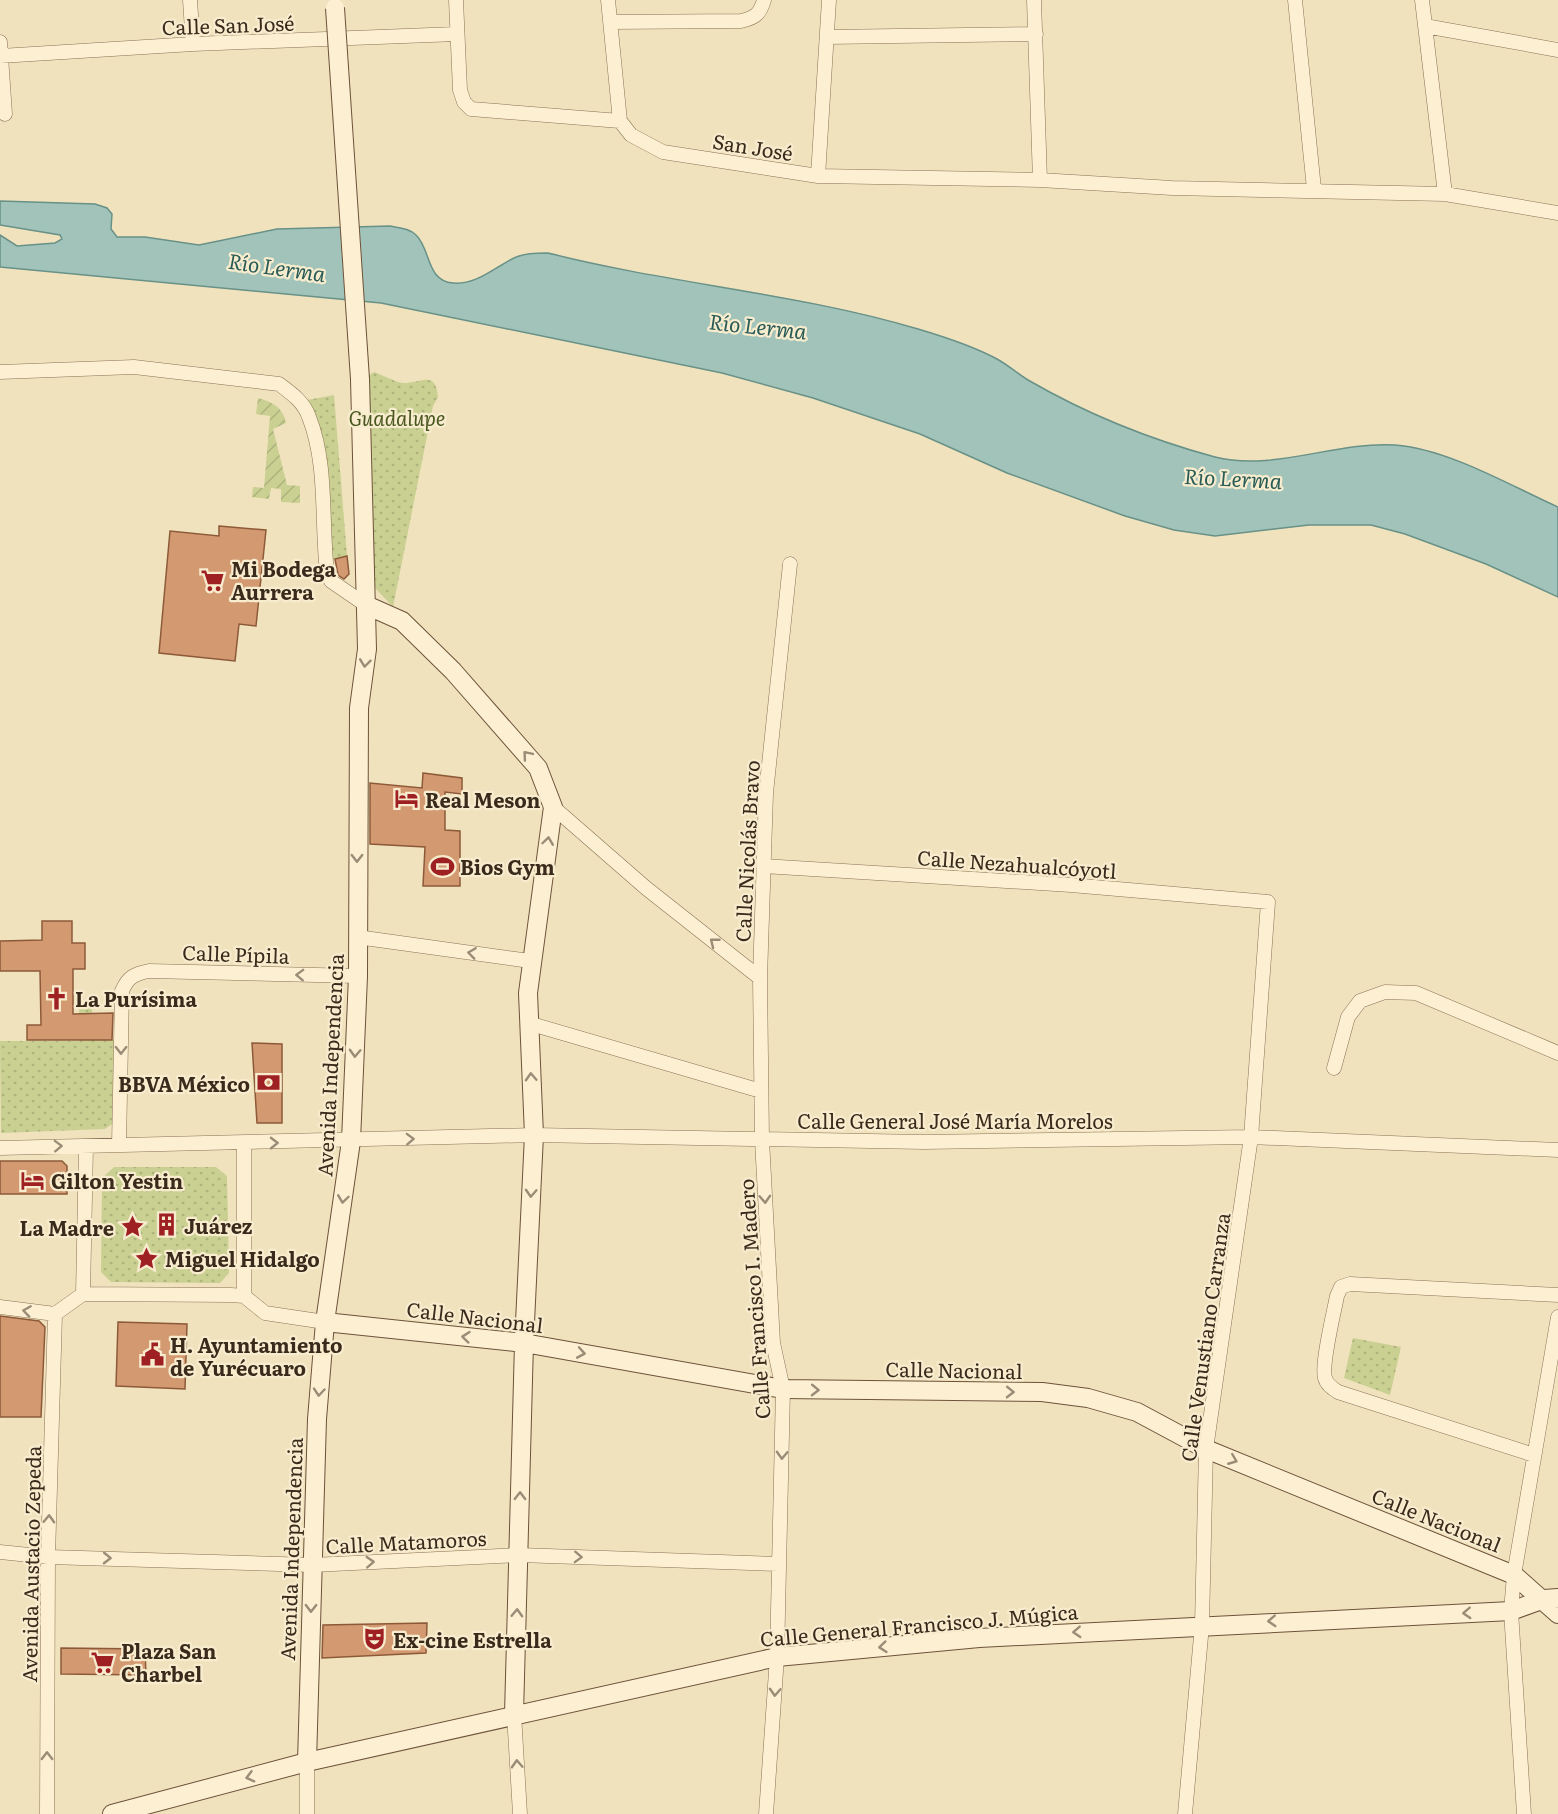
<svg xmlns="http://www.w3.org/2000/svg" width="1558" height="1814" font-family="Literata,serif">
<style>
.park{fill:url(#park-dots)}
.garden{fill:url(#garden-furrows)}
.water{fill:#a2c3b9;stroke:#689187;stroke-width:1.5}
.building{fill:#d39971;stroke:#8d5a39;stroke-width:1.5}
.lines{fill:none;stroke-linecap:round;stroke-linejoin:round}
.street-casing{stroke:#8b7255;stroke-width:15}
.secondary-casing{stroke:#6d5239;stroke-width:20}
.street{stroke:#fcefd2;stroke-width:14}
.secondary{stroke:#fcefd2;stroke-width:18}
.secondary-bridge-casing{stroke:#6d5239;stroke-width:20;stroke-linecap:butt}
.secondary-bridge{stroke:#fcefd2;stroke-width:18}
.oneway{stroke:#9a8c76}
.labels{text-anchor:middle;dominant-baseline:central;stroke-width:4.5;stroke-linejoin:round;paint-order:stroke}
.street-label{font-size:20px;fill:#392a1b;stroke:#f8ecce}
.park-label{font-size:20px;font-style:italic;fill:#4a5820;stroke:#f8ecce}
.poi-label{font-size:20px;font-weight:bold;fill:#392a1b;stroke:#f8ecce;text-anchor:start}
.water-label{font-size:21px;font-style:italic;fill:#295b57;stroke:#f8ecce}
</style>
<defs>
<pattern id="park-dots" width="8" height="8" patternUnits="userSpaceOnUse" patternTransform="scale(1.5)"><rect width="8" height="8" fill="#c9d091"/><path d="M2 2h.1M6 6h.1" fill="none" stroke="#adb37c" stroke-width="1.8" stroke-linecap="round"/></pattern>
<pattern id="garden-furrows" width="10" height="10" patternUnits="userSpaceOnUse" patternTransform="scale(1.5)"><rect width="10" height="10" fill="#c9d091"/><path d="M-1 1l2-2M0 10L10 0M9 11l2-2" fill="none" stroke="#adb37c"/></pattern>
</defs>
<rect width="100%" height="100%" fill="#f1e2be"/>
<path class="park" d="M374,372C383,375 398,384 406,383C422,382 436,371 438,397L433,406L393,607L375,588L360,382Z
M334,395L347,556L331,561L307,400Z
M79,1003H92L93,1040H114L112,1124L105,1129L1,1133L0,1041H79L84,1038L79,1027Z
M114,1167H216L227,1176L229,1273L220,1283L111,1282L101,1272L102,1178Z
M1353,1338L1401,1347L1390,1395L1344,1378Z"/>
<path class="garden" d="M258,398C272,402 283,407 286,423L273,429L287,485L300,486V503L281,502V489L271,488L269,499L252,497L253,487L264,488L270,416L256,414Z"/>
<path class="water" d="M0,201L95,204L107,208L112,214L111,229L117,237H145L199,245L277,229L390,226C399,228 409,228 416,235C431,249 426,281 453,283C476,285 494,268 512,259C523,253 536,253 548,253C670,284 797,293 918,329C945,337 973,346 997,359C1008,365 1018,374 1028,380C1085,413 1152,440 1215,457C1273,472 1336,441 1395,445C1448,449 1509,485 1558,507V597L1486,564L1405,534L1371,525H1309L1215,536L1174,530L1125,516L1007,473L920,434L813,398L722,373L381,303L0,267V235L17,246L55,243L62,239L60,235L0,225Z"/>
<path class="building" d="M219,526L266,530L256,626L239,624L235,661L159,653L170,531L219,536Z
M347,556L349,574L344,579L338,575L335,559Z
M423,773L462,778V794L445,792V830L460,831V886H423L425,847L370,844V783L422,788Z
M42,921H72V943H85V969H73V1014L113,1013L112,1040H27V1025H41L40,971H0V941L42,940Z
M252,1043L282,1044V1123H257Z
M0,1161H62L67,1166V1194H0Z
M158 1224a8 8 0 1 1 16 0a8 8 0 1 1-16 0Z
M0,1316L39,1321L45,1327L41,1417H0Z
M118,1322L187,1324L185,1389L116,1386Z
M427,1623L426,1653L322,1658L323,1625Z
M61,1648L145,1649L146,1675L61,1674Z"/>
<g class="lines">
<defs>
<path id="street" d="M190,0L193,44
M456,0L460,90L464,102L471,109L620,121L631,135L663,152L818,176L1040,180L1172,188L1445,194L1558,213
M608,0L620,121
M1034,0L1040,180
M1295,0L1314,189
M1422,0L1445,194
M610,22L741,21C755,18 760,14 764,0
M1425,26L1558,50
M827,37L1036,34
M0,42L5,114
M0,56L193,44L457,34
M818,176L829,0
M0,372L134,367L279,384C291,393 304,402 309,417C328,465 321,522 327,572L331,581L366,605
M553,807L646,888L760,978
M763,866L1071,885L1268,902L1251,1137L1206,1449L1202,1625L1185,1814
M357,937L530,961
M528,1023L761,1091
M1334,1068L1348,1017L1360,1001L1385,992L1416,993L1558,1053
M244,1143V1296
M119,1145L122,991C128,977 134,974 149,971L358,976
M0,1148L534,1135L924,1142L1251,1137L1558,1150
M83,1294L86,1146
M0,1307L55,1314
M55,1314L83,1294L231,1295L244,1296L265,1313L325,1322
M1534,1455L1338,1392C1332,1388 1327,1385 1325,1378C1321,1365 1334,1312 1337,1296L1341,1287L1350,1284L1558,1295
M0,1552L48,1557L312,1565L519,1555L779,1564
M514,1714L520,1814
M307,1762V1814
M47,1814L48,1557L55,1314
M766,1814L777,1657L783,1389L773,1343L762,1140L760,978L766,793L790,564
M1524,1814L1511,1611L1514,1575L1558,1317"/>
<path id="secondary" d="M366,605L402,621L453,671L538,768L553,807L528,993L534,1135L524,1343L514,1714
M325,1322L524,1343L783,1389L1042,1392L1088,1398L1137,1412L1206,1449L1514,1575L1558,1614
M307,1762L317,1419L325,1322L351,1141L358,976L359,708L367,649L360,379
M112,1814L307,1762L777,1657L979,1638L1511,1611L1544,1599L1558,1598"/>
</defs>
<use href="#street" class="street-casing"/>
<use href="#secondary" class="secondary-casing"/>
<use href="#street" class="street"/>
<use href="#secondary" class="secondary"/>
<defs>
<path id="secondary-bridge" d="M335,8L360,379"/>
</defs>
<use href="#secondary-bridge" class="secondary-bridge-casing"/>
<use href="#secondary-bridge" class="secondary-bridge"/>
</g>
<defs><path id="oneway-chevron" d="M-2-3.5L2.5 0L-2 3.5" fill="none" stroke-width="1.6" stroke-linecap="round" stroke-linejoin="round" transform="scale(1.5)"/></defs>
<g class="oneway">
<use href="#oneway-chevron" transform="translate(365 663) rotate(97)"/>
<use href="#oneway-chevron" transform="translate(527 755) rotate(-130)"/>
<use href="#oneway-chevron" transform="translate(548 841) rotate(-82)"/>
<use href="#oneway-chevron" transform="translate(357 858) rotate(90)"/>
<use href="#oneway-chevron" transform="translate(714 942) rotate(-142)"/>
<use href="#oneway-chevron" transform="translate(472 953) rotate(-172)"/>
<use href="#oneway-chevron" transform="translate(300 975) rotate(-178)"/>
<use href="#oneway-chevron" transform="translate(121 1050) rotate(91)"/>
<use href="#oneway-chevron" transform="translate(355 1053) rotate(92)"/>
<use href="#oneway-chevron" transform="translate(531 1077) rotate(-93)"/>
<use href="#oneway-chevron" transform="translate(410 1139) rotate(-2)"/>
<use href="#oneway-chevron" transform="translate(274 1143) rotate(-1)"/>
<use href="#oneway-chevron" transform="translate(58 1146) rotate(-2)"/>
<use href="#oneway-chevron" transform="translate(531 1193) rotate(93)"/>
<use href="#oneway-chevron" transform="translate(343 1199) rotate(98)"/>
<use href="#oneway-chevron" transform="translate(765 1199) rotate(87)"/>
<use href="#oneway-chevron" transform="translate(27 1311) rotate(-172)"/>
<use href="#oneway-chevron" transform="translate(466 1337) rotate(-174)"/>
<use href="#oneway-chevron" transform="translate(581 1353) rotate(10)"/>
<use href="#oneway-chevron" transform="translate(815 1390) rotate(1)"/>
<use href="#oneway-chevron" transform="translate(319 1392) rotate(95)"/>
<use href="#oneway-chevron" transform="translate(1010 1392) rotate(1)"/>
<use href="#oneway-chevron" transform="translate(782 1455) rotate(92)"/>
<use href="#oneway-chevron" transform="translate(1233 1460) rotate(22)"/>
<use href="#oneway-chevron" transform="translate(520 1496) rotate(-89)"/>
<use href="#oneway-chevron" transform="translate(49 1519) rotate(-88)"/>
<use href="#oneway-chevron" transform="translate(578 1557) rotate(2)"/>
<use href="#oneway-chevron" transform="translate(107 1558) rotate(1)"/>
<use href="#oneway-chevron" transform="translate(370 1562) rotate(-3)"/>
<use href="#oneway-chevron" transform="translate(311 1608) rotate(91)"/>
<use href="#oneway-chevron" transform="translate(517 1613) rotate(-88)"/>
<use href="#oneway-chevron" transform="translate(1467 1613) rotate(177)"/>
<use href="#oneway-chevron" transform="translate(1272 1621) rotate(177)"/>
<use href="#oneway-chevron" transform="translate(1077 1632) rotate(177)"/>
<use href="#oneway-chevron" transform="translate(883 1647) rotate(174)"/>
<use href="#oneway-chevron" transform="translate(775 1692) rotate(93)"/>
<use href="#oneway-chevron" transform="translate(47 1756) rotate(-90)"/>
<use href="#oneway-chevron" transform="translate(517 1764) rotate(-93)"/>
<use href="#oneway-chevron" transform="translate(250 1777) rotate(165)"/>
</g>
<defs>
<symbol id="supermarket-bare" viewBox="-9 -9 18 18"><path d="M-6-5.5h2.5l.6 2H6L4.5 2H-2.5L-4.4-4H-6ZM-1.5 3.2a1.3 1.3 0 1 0 .1 0ZM3 3.2a1.3 1.3 0 1 0 .1 0Z" fill="#9f2022" stroke="#f8ecce" stroke-width="2.5" paint-order="stroke"/></symbol>
<symbol id="hotel-bare" viewBox="-9 -9 18 18"><path d="M-6-4.5h1.5V1H6V5H4.5V3h-9V5H-6ZM-4 0a1.8 1.8 0 1 1 3.6 0ZM.5 0V-2.5h3Q6-2.5 6 0Z" fill="#9f2022" stroke="#f8ecce" stroke-width="2.5" paint-order="stroke"/></symbol>
<symbol id="stadium-bare" viewBox="-9 -9 18 18"><path d="M0-5a6.5 5 0 1 0 0 10a6.5 5 0 1 0 0-10ZM-3.5-1.8h7v3.6h-7Z" fill="#9f2022" stroke="#f8ecce" stroke-width="2.5" paint-order="stroke"/></symbol>
<symbol id="church-bare" viewBox="-9 -9 18 18"><path d="M-1.2-6h2.4v3.5h3.3v2.4h-3.3V6h-2.4V-.1h-3.3v-2.4h3.3Z" fill="#9f2022" stroke="#f8ecce" stroke-width="2.5" paint-order="stroke"/></symbol>
<symbol id="bank-bare" viewBox="-9 -9 18 18"><path d="M-6-4H6V4H-6ZM0-2.3a2.3 2.3 0 1 0 0 4.6a2.3 2.3 0 1 0 0-4.6Z" fill="#9f2022" stroke="#f8ecce" stroke-width="2.5" paint-order="stroke"/></symbol>
<symbol id="building-bare" viewBox="-9 -9 18 18"><path d="M-4-6H4V6H1V3H-1V6H-4ZM-2.5-4.3h1.7v1.8h-1.7ZM.8-4.3h1.7v1.8H.8ZM-2.5-1h1.7V.8h-1.7ZM.8-1h1.7V.8H.8Z" fill="#9f2022" stroke="#f8ecce" stroke-width="2.5" paint-order="stroke"/></symbol>
<symbol id="sight-bare" viewBox="-9 -9 18 18"><path d="M0-6L1.8-2.2L6-1.7L2.9 1.2L3.7 5.4L0 3.3L-3.7 5.4L-2.9 1.2L-6-1.7L-1.8-2.2Z" fill="#9f2022" stroke="#f8ecce" stroke-width="2.5" paint-order="stroke"/></symbol>
<symbol id="civic-bare" viewBox="-9 -9 18 18"><path d="M-.6-6.5H3V-4.5H.6V-3L4-1V1h2V6H-6V1h2V-1L-.6-3ZM-1.2 2.5V6h2.4V2.5Z" fill="#9f2022" stroke="#f8ecce" stroke-width="2.5" paint-order="stroke"/></symbol>
<symbol id="theatre-bare" viewBox="-9 -9 18 18"><path d="M-5-5.5Q0-4 5-5.5V0Q5 5 0 6Q-5 5-5 0ZM-3.3-2.5H-1v1.5H-3.3ZM1-2.5H3.3v1.5H1ZM-2.8 1Q0 5.5 2.8 1Z" fill="#9f2022" stroke="#f8ecce" stroke-width="2.5" paint-order="stroke"/></symbol>
</defs>
<g fill-rule="evenodd">
<use href="#supermarket-bare" x="196" y="564" width="33" height="33"/>
<use href="#hotel-bare" x="390" y="782" width="33" height="33"/>
<use href="#stadium-bare" x="426" y="850" width="33" height="33"/>
<use href="#church-bare" x="40" y="982" width="33" height="33"/>
<use href="#bank-bare" x="252" y="1066" width="33" height="33"/>
<use href="#hotel-bare" x="16" y="1164" width="33" height="33"/>
<use href="#building-bare" x="150" y="1208" width="33" height="33"/>
<use href="#sight-bare" x="116" y="1210" width="33" height="33"/>
<use href="#sight-bare" x="130" y="1242" width="33" height="33"/>
<use href="#civic-bare" x="136" y="1338" width="33" height="33"/>
<use href="#theatre-bare" x="358" y="1622" width="33" height="33"/>
<use href="#supermarket-bare" x="86" y="1646" width="33" height="33"/>
</g>
<g class="labels">
<g class="street-label">
<text transform="translate(228 24) rotate(-2)">Calle San José</text>
<text transform="translate(753 146) rotate(9)">San José</text>
<text transform="translate(746 851) rotate(-87)">Calle Nicolás Bravo</text>
<text transform="translate(1017 863) rotate(4)">Calle Nezahualcóyotl</text>
<text transform="translate(236 953) rotate(2)">Calle Pípila</text>
<text transform="translate(329 1065) rotate(-87)">Avenida Independencia</text>
<text x="955" y="1120">Calle General José María Morelos</text>
<text transform="translate(753 1299) rotate(-94)">Calle Francisco I. Madero</text>
<text transform="translate(475 1316) rotate(7)">Calle Nacional</text>
<text transform="translate(1204 1337) rotate(-82)">Calle Venustiano Carranza</text>
<text transform="translate(954 1369) rotate(1)">Calle Nacional</text>
<text transform="translate(1437 1519) rotate(22)">Calle Nacional</text>
<text transform="translate(406 1541) rotate(-3)">Calle Matamoros</text>
<text transform="translate(290 1549) rotate(-88)">Avenida Independencia</text>
<text transform="translate(30 1564) rotate(-89)">Avenida Austacio Zepeda</text>
<text transform="translate(919 1624) rotate(-5)">Calle General Francisco J. Múgica</text>
</g>
<g class="park-label">
<text x="397" y="417">Guadalupe</text>
</g>
<g class="poi-label">
<text x="231" y="568">Mi Bodega<tspan x="231" dy="23">Aurrera</tspan></text>
<text x="425" y="799">Real Meson</text>
<text x="460" y="866">Bios Gym</text>
<text x="75" y="998">La Purísima</text>
<text x="250" y="1083" text-anchor="end">BBVA México</text>
<text x="51" y="1180">Gilton Yestin</text>
<text x="184" y="1225">Juárez</text>
<text x="114" y="1227" text-anchor="end">La Madre</text>
<text x="165" y="1258">Miguel Hidalgo</text>
<text x="170" y="1344">H. Ayuntamiento<tspan x="170" dy="23">de Yurécuaro</tspan></text>
<text x="393" y="1639">Ex-cine Estrella</text>
<text x="121" y="1650">Plaza San<tspan x="121" dy="23">Charbel</tspan></text>
</g>
<g class="water-label">
<text transform="translate(277 266) rotate(8)">Río Lerma</text>
<text transform="translate(758 325) rotate(6)">Río Lerma</text>
<text transform="translate(1233 477) rotate(3)">Río Lerma</text>
</g>
</g>
</svg>
